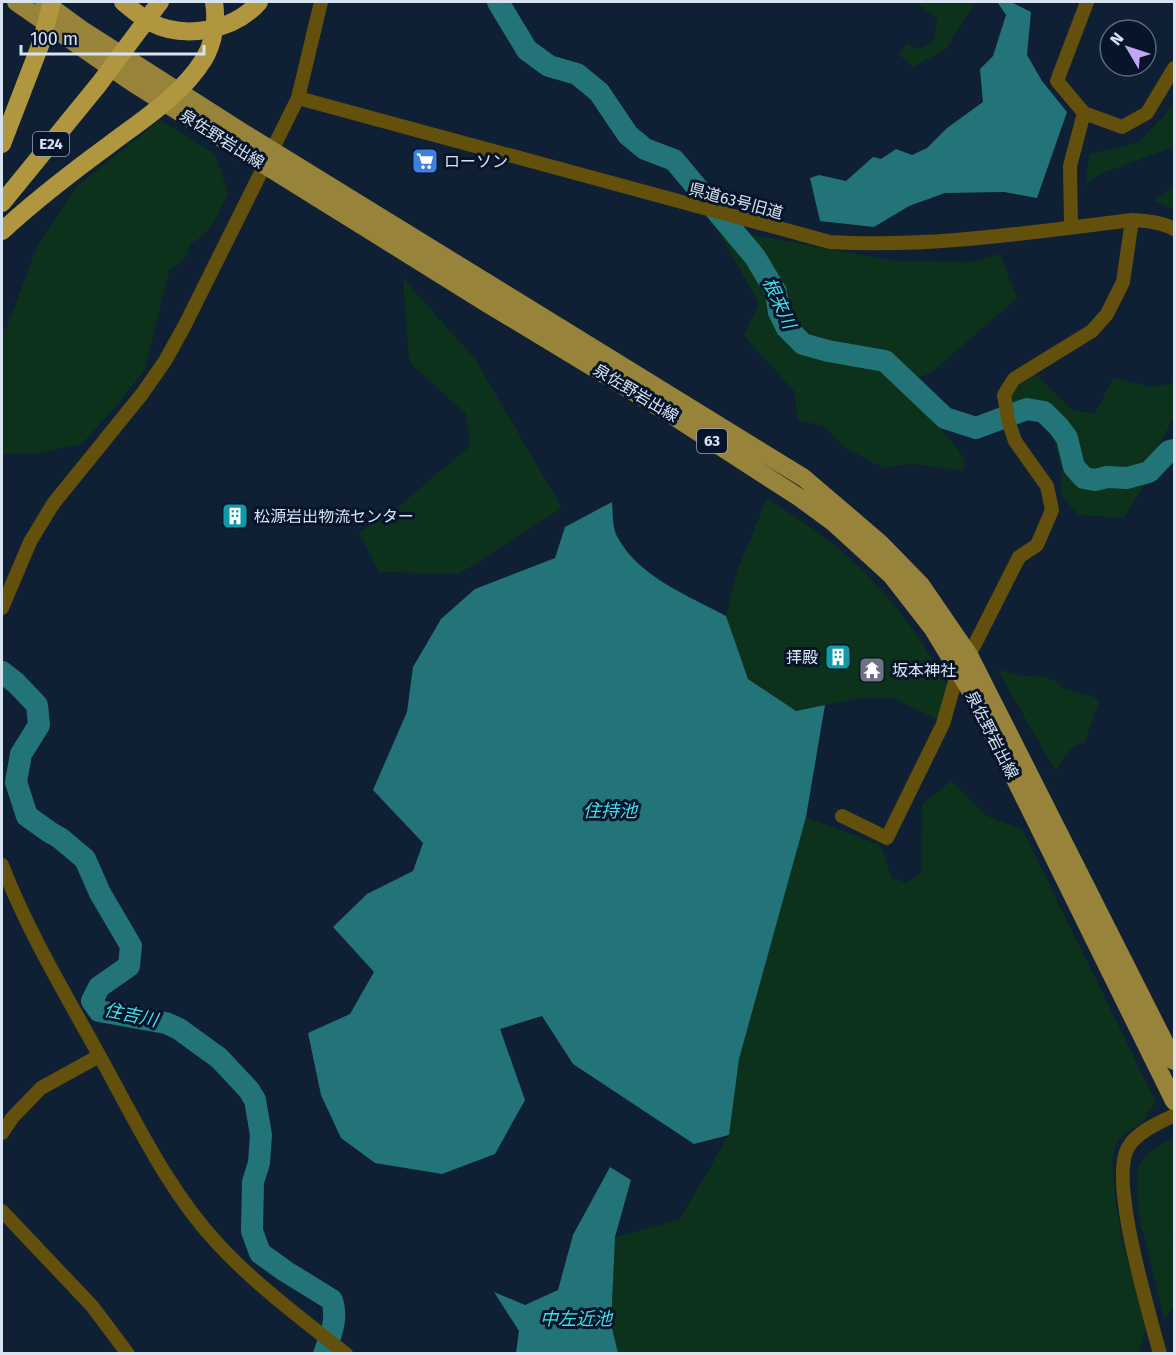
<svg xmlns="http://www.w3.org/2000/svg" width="1176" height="1355" font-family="'Fira Sans','Noto Sans JP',sans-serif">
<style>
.green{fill:#0c321b}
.water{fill:#237479}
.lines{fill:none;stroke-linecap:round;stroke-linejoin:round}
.river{stroke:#237479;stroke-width:22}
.minor{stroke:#62500c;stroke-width:14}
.major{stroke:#98833b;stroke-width:18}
.highway{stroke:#b0963e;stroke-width:18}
.labels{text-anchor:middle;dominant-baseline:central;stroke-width:6;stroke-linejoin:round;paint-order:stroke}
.shield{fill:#07152a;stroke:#99a5b5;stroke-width:1.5}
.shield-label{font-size:15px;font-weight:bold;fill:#d8e3f1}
.street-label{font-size:16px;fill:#d8e3f1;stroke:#07152a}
.poi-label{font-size:16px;fill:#d8e3f1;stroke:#07152a;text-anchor:start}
.water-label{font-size:18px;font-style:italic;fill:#45dee9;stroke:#07152a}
</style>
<rect width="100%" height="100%" fill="#0f1f34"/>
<path class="green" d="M916,2H975L947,48L914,67L898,54L908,44L918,49L934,41L937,19Z
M1174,105V147L1099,174L1086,185L1089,154L1138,143Z
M160,120L215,154L228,193C219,212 212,234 191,243L187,256L169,271L145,369L122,399L82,444L39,453L2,454V331L7,327L37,247L76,187Z
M1174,187V209L1154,201Z
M716,228L895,261L973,262L1000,254L1017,298L931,373L898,384L949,438L965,459L964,471L913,464L883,468L843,446L823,426L797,420L795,392L744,336L759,303Z
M403,278L475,359L562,508L459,574L379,572L359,532L392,512L470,446L466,414L409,362Z
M1035,373L1072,410L1095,414L1113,378L1151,387L1174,383V417L1153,456L1147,481L1124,518L1079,515L1061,496V464L1050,429L1011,404V392Z
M767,498C791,514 816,530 838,548C883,586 919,633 947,684L938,720L893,698H859L796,711L748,679L726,616L738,569Z
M997,669L1018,675L1043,677L1055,681L1063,688L1100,699L1085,742C1068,748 1063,756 1056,772Z
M951,781L987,816L1022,829L1156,1102L1141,1124L1126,1132L1117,1142L1112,1159L1116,1205L1123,1244L1146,1327L1140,1350L1141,1353H618L611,1324L615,1237L679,1220L729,1135L739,1059L806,817L880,845L892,878L907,883L921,873L922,804Z
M1174,1139V1235L1172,1239L1174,1248V1306L1164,1319L1138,1211L1137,1170L1147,1154L1163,1143Z"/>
<path class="water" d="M999,2H1011L1031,12L1027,55L1042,81L1067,112L1037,198L1004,192L945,193L909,206L874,227L820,221L810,178L819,175L846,181L873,157L881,159L896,149L912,155L927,148L947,128L983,102L980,69L993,56L1006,15L998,3Z
M612,502C613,513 612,529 618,538C639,577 689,596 726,616L748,679L796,711L825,705L806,817L739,1059L729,1135L694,1144L573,1064L542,1016L500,1029L525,1100L495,1154L442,1174L375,1163L341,1138L321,1095L308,1033L350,1014L374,972L333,927L367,894L413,871L423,843L373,790L407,712L413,667L441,619L475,589L555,558L565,527Z
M610,1167L631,1180L615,1237L611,1324L618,1353H516L519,1331L494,1292L525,1305L558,1290L573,1235Z"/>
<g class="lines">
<path class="river" d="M498,2L527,50L549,66L577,74L599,92L628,135L645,149L674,160L755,257L776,292L779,312L787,328L803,344L828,351L885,361L945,418L976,428L1027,409L1044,412L1059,427L1067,438L1074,467L1084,478L1095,480L1107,477L1127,478L1149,472L1169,451L1174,450
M2,672L16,683L37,705L39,725L21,754L16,782L27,816L51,833L60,838L85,859L100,893L131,946L129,966L99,987L92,1001L99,1011L166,1023L179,1029L219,1058L249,1090L255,1100L261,1135L259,1163L253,1182L252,1231L260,1253L285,1271L332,1300C338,1319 331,1335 324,1354"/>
<path class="minor" d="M1087,2L1057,81L1084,113L1122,127L1147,113L1174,68
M298,98L830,242C929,248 1034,232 1132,220C1147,221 1161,222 1174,229
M1071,227L1070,166L1084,113
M2,608L30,542L53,504L142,394L165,361L185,325L298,98L321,2
M842,816L887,838L943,724L958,671L975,644L1019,557L1037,545L1052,510L1047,486L1015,441L1008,420L1004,395L1014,379L1092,331L1107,314L1123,282L1132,220
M2,865C28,932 65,993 99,1055C134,1118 168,1191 218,1244C256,1285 302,1319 346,1354
M2,1133L12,1118L41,1088L99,1056
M2,1211L92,1306L128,1354
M1160,1354C1150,1315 1107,1177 1129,1146C1138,1131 1160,1123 1174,1115"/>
<path class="major" d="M16,2L133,83L488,304L670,414L800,498L834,523L891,575L933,629L976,700L1174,1101
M44,2L81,29L239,130L804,478L880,543L921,585L969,655L1174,1061"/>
<path class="highway" d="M123,2C131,9 140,16 150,22C184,40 234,31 259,2
M2,144L41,43L52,2
M2,203L99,84L160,2
M2,231C36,200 72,172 109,145C142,120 182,95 204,59C214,42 217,21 214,2"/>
</g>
<defs>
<symbol id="supermarket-square" viewBox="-11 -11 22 22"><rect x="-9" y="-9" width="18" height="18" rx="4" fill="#3f7fe0" stroke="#07152a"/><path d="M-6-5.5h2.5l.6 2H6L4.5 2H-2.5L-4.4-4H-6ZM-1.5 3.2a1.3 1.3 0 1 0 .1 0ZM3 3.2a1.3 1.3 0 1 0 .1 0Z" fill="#fff"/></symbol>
<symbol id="building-square" viewBox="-11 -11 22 22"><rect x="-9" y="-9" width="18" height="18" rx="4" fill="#0f9aa8" stroke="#07152a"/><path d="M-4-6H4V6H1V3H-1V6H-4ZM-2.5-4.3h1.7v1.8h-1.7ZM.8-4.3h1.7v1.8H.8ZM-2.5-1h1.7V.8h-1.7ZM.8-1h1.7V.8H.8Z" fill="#fff"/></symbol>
<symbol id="temple-square" viewBox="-11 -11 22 22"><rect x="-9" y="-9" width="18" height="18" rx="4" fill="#6b7280" stroke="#07152a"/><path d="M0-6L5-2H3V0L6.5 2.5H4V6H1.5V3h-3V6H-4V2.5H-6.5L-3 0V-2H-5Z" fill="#fff"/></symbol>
</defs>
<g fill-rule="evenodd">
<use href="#supermarket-square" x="410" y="146" width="30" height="30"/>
<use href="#building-square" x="220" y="501" width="30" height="30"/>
<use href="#building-square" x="823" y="642" width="30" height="30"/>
<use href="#temple-square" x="857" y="655" width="30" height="30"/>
</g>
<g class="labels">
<g class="shield">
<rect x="33" y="132" width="36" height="24" rx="4.5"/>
<rect x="697" y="429" width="30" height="24" rx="4.5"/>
</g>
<g class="shield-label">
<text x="51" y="144">E24</text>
<text x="712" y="441">63</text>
</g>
<g class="street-label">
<text transform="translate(222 139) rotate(32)">泉佐野岩出線</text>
<text transform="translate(736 201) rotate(15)">県道63号旧道</text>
<text transform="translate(636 393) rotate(31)">泉佐野岩出線</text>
<text transform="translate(992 735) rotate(63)">泉佐野岩出線</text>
</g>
<g class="poi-label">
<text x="444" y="161">ローソン</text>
<text x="254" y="516">松源岩出物流センター</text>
<text x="818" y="657" text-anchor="end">拝殿</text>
<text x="892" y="670">坂本神社</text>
</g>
<g class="water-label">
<text transform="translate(779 303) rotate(65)">根来川</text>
<text x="610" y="811">住持池</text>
<text transform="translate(131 1015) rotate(12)">住吉川</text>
<text x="576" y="1319">中左近池</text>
</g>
</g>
<rect width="1176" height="1355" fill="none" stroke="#d8e3f1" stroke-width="6"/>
<g transform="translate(1128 48) rotate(309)"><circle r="28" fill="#07152a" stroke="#5b677a" stroke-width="1.5"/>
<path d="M0-4.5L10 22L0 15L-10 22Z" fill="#c3a7f2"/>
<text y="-9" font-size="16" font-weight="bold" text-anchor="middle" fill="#d8e3f1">N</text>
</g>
<path d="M21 45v9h183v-9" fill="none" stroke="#d8e3f1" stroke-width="3"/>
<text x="30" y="45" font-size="18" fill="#d8e3f1" stroke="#07152a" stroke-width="4.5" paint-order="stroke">100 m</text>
</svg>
